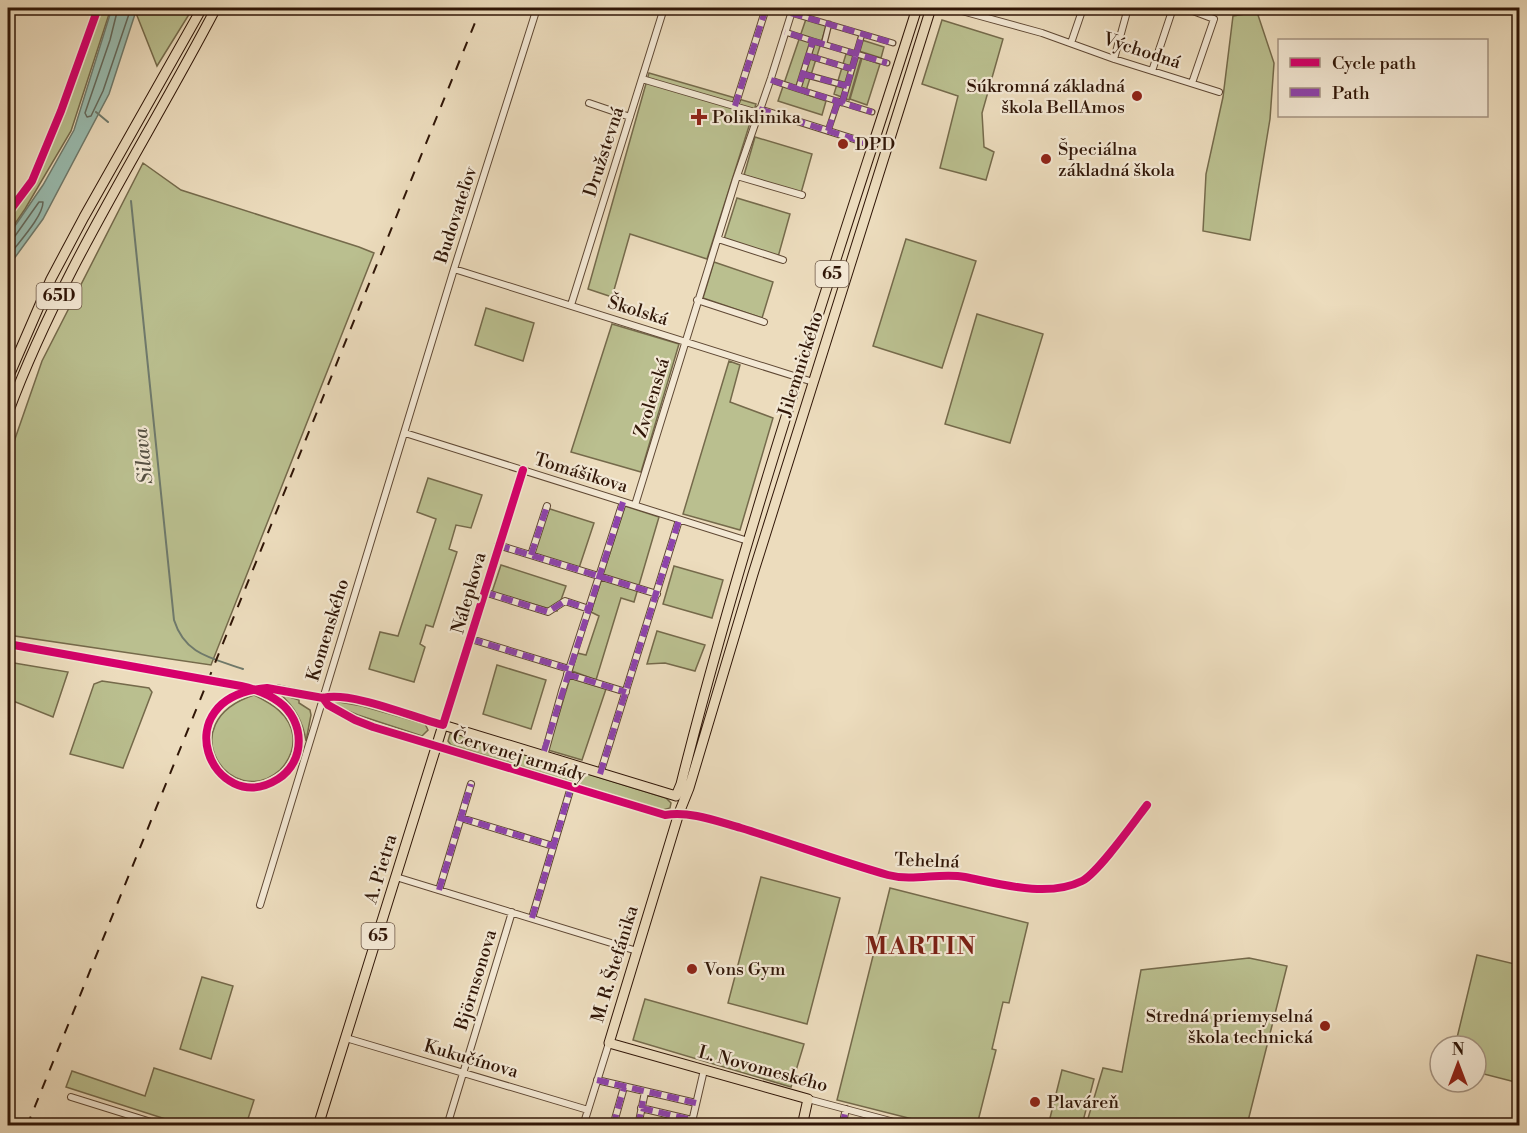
<svg xmlns="http://www.w3.org/2000/svg" width="1527" height="1133" font-family="'Libre Bodoni',serif">
<style>
.green{fill:#babf8f;stroke:#756a4b;stroke-width:1.5}
.water{fill:#99bcb0;stroke:#6f7a6c;stroke-width:1.5}
.lines{fill:none;stroke-linecap:round;stroke-linejoin:round}
.shore{stroke:#64695c;stroke-width:1.5}
.stream{stroke:#6f7a6c;stroke-width:2}
.pedestrian-casing{stroke:#5f4834;stroke-width:7}
.minor-casing{stroke:#5f4834;stroke-width:8}
.primary-casing{stroke:#301607;stroke-width:11}
.pedestrian{stroke:#f3e8d4;stroke-width:4.5}
.minor{stroke:#f3e8d4;stroke-width:6}
.primary{stroke:#ecdcbd;stroke-width:9}
.rail{stroke:#301607;stroke-width:2;stroke-dasharray:10 10;stroke-linecap:butt}
.minor-bridge-casing{stroke:#5f4834;stroke-width:8;stroke-linecap:butt}
.minor-bridge{stroke:#f3e8d4;stroke-width:6}
.quiet{stroke:#8e44ad;stroke-width:6;stroke-dasharray:12 6;stroke-linecap:butt}
.cycleway-casing{stroke:#f3e8d4;stroke-width:11}
.cycleway{stroke:#d6006c;stroke-width:8}
.poi-dot{fill:#8f2418;stroke:#f3e8d4;stroke-width:2}
.labels{text-anchor:middle;dominant-baseline:central;stroke-width:4.5;stroke-linejoin:round;paint-order:stroke}
.shield{fill:#f3e8d4;stroke:#6a5544;stroke-width:1.5}
.shield-label{font-size:16px;font-weight:bold;fill:#301607}
.street-label{font-size:18px;fill:#301607;stroke:#f3e8d4}
.poi-label{font-size:18px;fill:#301607;stroke:#f3e8d4;text-anchor:start}
.water-label{font-size:20px;font-style:italic;fill:#555042;stroke:#f3e8d4}
.district-label{font-size:24px;font-weight:bold;letter-spacing:1.5px;fill:#7a1f14;stroke:#f3e8d4}
</style>
<rect width="100%" height="100%" fill="#ecdcbd"/>
<filter id="stains"><feTurbulence type="fractalNoise" baseFrequency=".00333" numOctaves="4"/><feColorMatrix values="0 0 0 0 .2 0 0 0 0 .09 0 0 0 0 .02 0 0 0 .5 -.17"/></filter>
<radialGradient id="worn" r=".72"><stop offset=".6" stop-color="#630" stop-opacity="0"/><stop offset="1" stop-color="#630" stop-opacity=".3"/></radialGradient>
<path class="green" d="M98,8H111L71,131L25,209L8,234V213L32,181L61,111Z
M134,8H193L157,66Z
M1257,12L1274,63L1270,119L1250,240L1203,231L1206,174L1223,97L1233,16Z
M806,19L827,24L805,94L826,101L822,115L778,101Z
M942,20L1003,39L982,113L984,147L994,152L986,180L940,168L958,96L922,84Z
M862,40L884,47L881,58L859,51Z
M846,54L861,58L849,100L834,94Z
M862,58L880,64L867,105L850,99Z
M649,73L756,104L707,259L630,234L612,297L588,289Z
M755,137L812,154L801,193L744,175Z
M143,163L181,190L359,247L374,253L211,665L8,635V459L42,361Z
M737,198L790,214L778,257L724,239Z
M906,239L976,261L942,368L873,346Z
M714,262L773,282L762,318L703,298Z
M486,308L534,323L523,361L475,345Z
M977,314L1043,334L1010,443L945,424Z
M612,324L679,344L641,472L571,452Z
M729,361L740,365L730,402L773,418L740,530L683,514Z
M428,478L482,495L471,528L456,525L449,549L457,552L433,627L426,625L420,644L425,647L414,682L369,669L380,632L398,636L436,519L417,512Z
M625,506L659,517L634,602L621,598L596,680L572,671L577,653L586,655L599,616L591,612Z
M547,508L594,523L578,571L530,555Z
M501,565L566,586L557,611L492,592Z
M674,566L723,580L712,618L663,604Z
M657,631L705,645L695,671L665,663L647,664Z
M8,662L68,672L53,717L8,699Z
M497,665L546,680L531,729L483,714Z
M570,678L606,689L582,760L548,750Z
M102,681L149,688L152,692L123,768L70,754L94,684Z
M280,694L299,700V703L310,710L311,715L306,741C303,721 295,707 280,694Z
M254,695C272,704 290,714 293,736C294,749 289,761 280,770C231,813 169,723 254,695Z
M328,700L362,706L425,724L428,730L422,736L358,715L329,703Z
M456,733L666,798L671,803L670,808L663,810L451,745L448,741L450,734Z
M761,877L840,898L807,1024L728,1003Z
M890,888L1028,923L1009,1003L1003,1002L992,1049L996,1050L977,1125H936L837,1100Z
M1477,955L1519,965V1083L1476,1072V1046H1455Z
M1249,958L1287,966L1247,1125H1086L1103,1068L1122,1072L1141,970Z
M202,977L233,986L211,1059L180,1049Z
M645,999L804,1044L791,1087L633,1040Z
M154,1068L254,1100L246,1125H184L66,1087L72,1071L145,1096Z
M1062,1070L1094,1079L1082,1125H1062L1049,1122Z"/>
<path class="water" d="M112,8H137L109,94L43,219L8,267V236L43,185L74,130Z"/>
<g class="lines">
<path class="shore" d="M118,8L110,40L85,113L87,117L91,116L103,91L131,8
M8,239L15,236L39,202H43C43,217 17,244 8,257"/>
<path class="stream" d="M96,112L108,122
M131,201L174,620C185,655 212,658 243,669"/>
<defs>
<path id="pedestrian" d="M791,13L893,43
M813,41L887,63
M824,44L829,24
M809,56L852,69
M803,74L847,86
M771,80L798,89L813,41L785,32
M798,89L872,112
M842,103L862,34
M828,131L838,101"/>
<path id="minor" d="M951,8L1042,33L1114,59L1219,92
M1185,8L1214,19L1192,83
M1071,43L1083,8
M1114,59L1128,8
M1152,71L1173,8
M642,79L758,113
M589,103L630,117
M735,106L766,8
M759,109L873,145
M737,176L802,195
M718,239L783,260
M454,269L813,382
M697,300L764,322
M571,305L664,8
M405,433L748,541
M635,505L736,179L771,78L793,8
M498,545L657,594
M531,555L547,506
M484,592L548,612L565,601L589,609
M471,639L569,669
M567,674L626,692
M323,698L328,705L355,720L373,727L665,815C691,811 716,821 741,828C790,843 839,861 888,875C914,882 940,872 965,877C1000,884 1048,898 1082,881C1098,873 1134,822 1147,805
M221,705L234,697L248,691L276,688L323,698L331,696L363,701L443,725L523,470
M544,756L562,691L623,502
M600,774L679,520
M461,818L553,846
M396,877L637,951
M439,890L471,784
M260,905L454,269L537,8
M532,918L571,787
M346,1038L588,1110
M597,1080L696,1103
M71,1097L164,1126
M808,1099L909,1126
M641,1108L692,1120
M447,1126L512,912
M583,1126L609,1043
M613,1126L624,1087
M638,1126L645,1092
M691,1126L704,1070
M842,1126L846,1109"/>
<path id="primary" d="M8,378L51,279L84,217L202,8
M8,413C61,270 146,142 216,8
M676,796L681,784C747,522 835,265 917,8
M318,1126L443,725L676,796
M802,1126L808,1099L609,1043L679,813L689,788L753,574L931,8"/>
</defs>
<use href="#pedestrian" class="pedestrian-casing"/>
<use href="#minor" class="minor-casing"/>
<use href="#primary" class="primary-casing"/>
<use href="#pedestrian" class="pedestrian"/>
<use href="#minor" class="minor"/>
<use href="#primary" class="primary"/>
<path class="rail" d="M27,1126L481,8"/>
<defs>
<path id="minor-bridge" d="M13,645C67,654 121,663 174,673C202,679 232,681 259,691C269,694 278,700 285,708C296,718 301,734 298,749C296,761 289,772 279,779C231,811 181,748 221,705"/>
</defs>
<use href="#minor-bridge" class="minor-bridge-casing"/>
<use href="#minor-bridge" class="minor-bridge"/>
<path class="quiet" d="M791,13L893,43
M813,41L887,63
M809,56L852,69
M803,74L847,86
M771,80L798,89L813,41L785,32
M798,89L872,112
M842,103L862,34
M735,106L766,8
M759,109L873,145
M828,131L838,101
M498,545L657,594
M531,555L547,506
M484,592L548,612L565,601L589,609
M471,639L569,669
M567,674L626,692
M544,751L623,502
M600,774L679,520
M461,818L553,846
M439,890L471,784
M532,918L571,787
M597,1080L696,1103
M641,1108L692,1120
M613,1126L624,1087
M638,1126L643,1101
M842,1126L846,1109
M889,1126L890,1120"/>
<defs>
<path id="cycleway" d="M8,213L32,181L61,111L98,8
M8,644L241,686C255,689 267,693 279,702C305,721 306,761 278,779C213,820 161,697 267,688L323,698C351,691 412,717 443,725L523,470
M323,698L328,705L355,720L373,727L665,815C691,811 716,821 741,828C790,843 839,861 888,875C914,882 940,872 965,877C1000,884 1048,898 1082,881C1098,873 1134,822 1147,805"/>
</defs>
<use href="#cycleway" class="cycleway-casing"/>
<use href="#cycleway" class="cycleway"/>
</g>
<g class="poi-dot">
<circle cx="1137" cy="96" r="6"/>
<path d="M696 108h6v6h6v6h-6v6h-6v-6h-6v-6h6z"/>
<circle cx="843" cy="144" r="6"/>
<circle cx="1046" cy="159" r="6"/>
<circle cx="692" cy="969" r="6"/>
<circle cx="1325" cy="1026" r="6"/>
<circle cx="1035" cy="1102" r="6"/>
</g>
<g class="labels">
<g class="shield">
<rect x="815.5" y="261" width="33" height="26" rx="4.5"/>
<rect x="36.5" y="283" width="45" height="26" rx="4.5"/>
<rect x="361.5" y="923" width="33" height="26" rx="4.5"/>
</g>
<g class="shield-label">
<text x="832" y="274">65</text>
<text x="59" y="296">65D</text>
<text x="378" y="936">65</text>
</g>
<g class="street-label">
<text transform="translate(1142 51) rotate(18)">Východná</text>
<text transform="translate(604 152) rotate(-72)">Družstevná</text>
<text transform="translate(456 215) rotate(-72)">Budovateľov</text>
<text transform="translate(638 311) rotate(17)">Školská</text>
<text transform="translate(801 364) rotate(-72)">Jilemnického</text>
<text transform="translate(652 398) rotate(-73)">Zvolenská</text>
<text transform="translate(581 473) rotate(17)">Tomášikova</text>
<text transform="translate(469 593) rotate(-74)">Nálepkova</text>
<text transform="translate(328 630) rotate(-73)">Komenského</text>
<text transform="translate(519 756) rotate(17)">Červenej armády</text>
<text transform="translate(927 861) rotate(2)">Tehelná</text>
<text transform="translate(381 869) rotate(-73)">A. Pietra</text>
<text transform="translate(615 964) rotate(-73)">M. R. Štefánika</text>
<text transform="translate(476 980) rotate(-73)">Björnsonova</text>
<text transform="translate(471 1059) rotate(16)">Kukučínova</text>
<text transform="translate(763 1069) rotate(15)">L. Novomeského</text>
</g>
<g class="poi-label">
<text x="1125" y="86" text-anchor="end">Súkromná základná<tspan x="1125" dy="21">škola BellAmos</tspan></text>
<text x="712" y="117">Poliklinika</text>
<text x="855" y="144">DPD</text>
<text x="1058" y="149">Špeciálna<tspan x="1058" dy="21">základná škola</tspan></text>
<text x="704" y="969">Vons Gym</text>
<text x="1313" y="1016" text-anchor="end">Stredná priemyselná<tspan x="1313" dy="21">škola technická</tspan></text>
<text x="1047" y="1102">Plaváreň</text>
</g>
<g class="water-label">
<text transform="translate(144 456) rotate(-96)">Silava</text>
</g>
<g class="district-label">
<text x="921" y="947">MARTIN</text>
</g>
</g>
<rect width="1527" height="1133" fill="none" stroke="#ecdcbd" stroke-width="30"/>
<rect x="9" y="9" width="1509" height="1115" fill="none" stroke="#301607" stroke-width="3"/>
<rect x="15" y="15" width="1497" height="1103" fill="none" stroke="#301607" stroke-width="1.5"/>
<rect x="1278" y="39" width="210" height="78" fill="#f3e8d4" stroke="#a59482" stroke-width="1.5"/>
<rect x="1290" y="58" width="30" height="9" fill="#d6006c" stroke="#a59482" stroke-width="1.5"/>
<text x="1332" y="69" font-size="18" fill="#301607">Cycle path</text>
<rect x="1290" y="88" width="30" height="9" fill="#8e44ad" stroke="#a59482" stroke-width="1.5"/>
<text x="1332" y="99" font-size="18" fill="#301607">Path</text>
<g transform="translate(1458 1064)"><circle r="28" fill="#f3e8d4" stroke="#a59482" stroke-width="1.5"/>
<path d="M0-4.5L10 22L0 15L-10 22Z" fill="#8f2418"/>
<text y="-9" font-size="16" font-weight="bold" text-anchor="middle" fill="#301607">N</text>
</g>
<rect width="100%" height="100%" filter="url(#stains)"/>
<rect width="100%" height="100%" fill="url(#worn)"/>
</svg>
